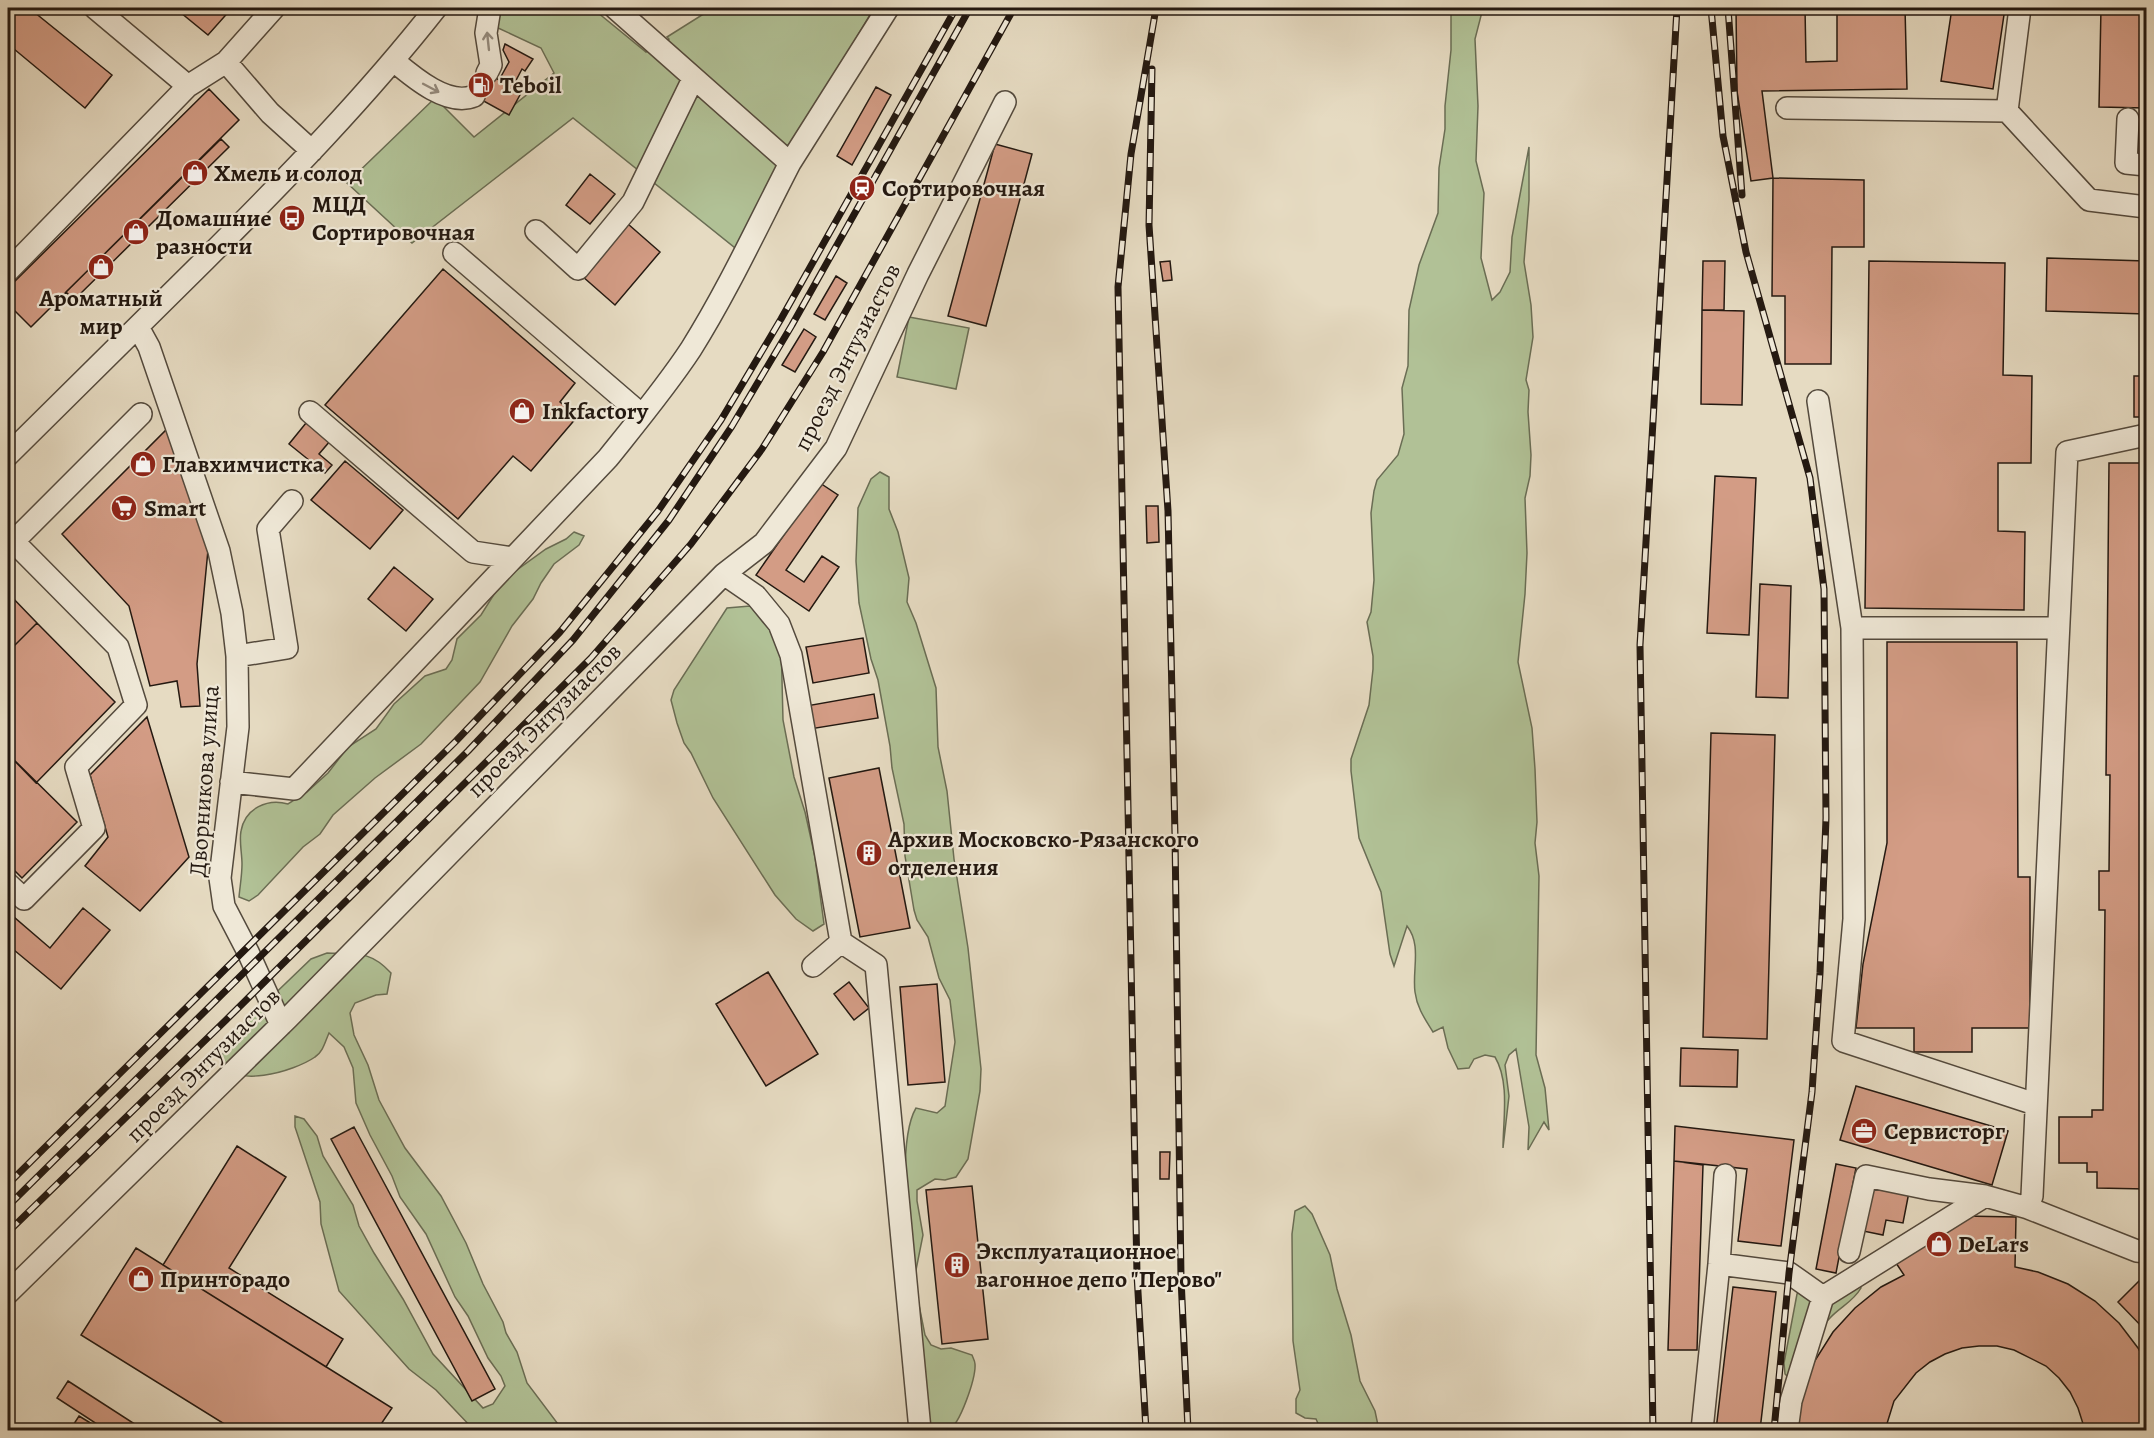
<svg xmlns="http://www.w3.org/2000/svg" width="2154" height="1438" font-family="Alegreya,serif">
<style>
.green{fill:#b1c196;stroke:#6a6d54;stroke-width:1.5}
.building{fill:#d39c85;stroke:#241911;stroke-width:1.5}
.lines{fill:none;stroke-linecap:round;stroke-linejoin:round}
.minor-casing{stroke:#544a3d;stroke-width:24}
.minor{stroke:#efe8d7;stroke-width:21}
.rail-casing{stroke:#241911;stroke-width:7}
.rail{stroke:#efe8d7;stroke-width:4.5;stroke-dasharray:14;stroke-linecap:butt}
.oneway{stroke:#948b7e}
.labels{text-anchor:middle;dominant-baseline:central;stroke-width:4.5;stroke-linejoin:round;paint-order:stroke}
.poi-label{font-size:24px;font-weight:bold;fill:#241911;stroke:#efe8d7;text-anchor:start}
.street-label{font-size:24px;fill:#241911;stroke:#efe8d7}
</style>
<rect width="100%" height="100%" fill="#e6dbc2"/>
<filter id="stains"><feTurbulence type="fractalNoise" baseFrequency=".00333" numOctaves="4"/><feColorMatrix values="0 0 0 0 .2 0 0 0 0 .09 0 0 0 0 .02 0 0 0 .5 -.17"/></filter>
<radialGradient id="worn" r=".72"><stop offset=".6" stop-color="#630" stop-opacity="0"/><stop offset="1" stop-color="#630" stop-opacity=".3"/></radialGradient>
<path class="green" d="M501,8H592L646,52L669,39L667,37L713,8H874L795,142L739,251L573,118L412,243L347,183L435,98L474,137L554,73L541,48L496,27Z
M1451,8H1483L1475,39L1478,106L1476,161L1484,193L1481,258L1492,300L1500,292L1510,272L1512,237L1529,147V200L1524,262L1531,305L1533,337L1526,380L1529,390L1528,412L1531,455L1530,476L1525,498L1527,553L1525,594L1518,662L1532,728L1535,769L1537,822L1535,843L1539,876L1536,1055L1545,1088L1549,1130L1544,1122L1528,1150L1529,1127L1516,1049L1509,1055L1505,1065L1509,1096L1503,1148C1503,1120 1510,1082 1495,1057L1485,1055L1474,1059L1469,1068L1458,1069L1448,1048L1443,1027L1433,1032C1425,1019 1417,1008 1415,992C1412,970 1422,945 1407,926L1394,966L1390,954L1381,892L1359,838L1351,771V759L1369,705L1373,669V656L1367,622L1371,612L1374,580L1371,513L1374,491L1377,480L1398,455L1404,434L1402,388L1408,366L1409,310L1419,265L1438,213L1439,168L1445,129V106L1451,50Z
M909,317L969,328L956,389L897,377Z
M880,472L889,477V509L898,532L909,578L907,602L916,623L936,688L938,747L947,791L954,859L968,948L981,1069L980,1091L968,1159L956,1177L945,1180L935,1179L917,1190V1201L923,1235L914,1280L925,1335L931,1345L941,1349L951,1348L972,1355C973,1358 975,1361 975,1364C976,1377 960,1426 948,1430C941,1432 931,1430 923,1430C920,1382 916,1333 912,1285C909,1243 896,1142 916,1108L937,1113L945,1106L955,1042L950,1000L939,978L928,937L917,920L914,910L905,856L904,824L892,768L890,746L878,680L871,659L859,603L856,561L858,508L871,479Z
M574,532L584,536L579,545L554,564L541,583L533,599L512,626L480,682L421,744L375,778L333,815L320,834L303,847L258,895L249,901L239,897C240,886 242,875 242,864C242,853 239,841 241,831C245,808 268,798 288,804L307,792L328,773L348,747L376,729L394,704L425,676L446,669L452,660L457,639L481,615L503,580L546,549L566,539Z
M750,606L769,619L781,640L783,720L794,777L805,812L815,857L824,924L813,931L796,919L775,895L713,798L691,753L684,743L677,723L671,700L674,690L727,608Z
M327,953C355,954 370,950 391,973L387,994L376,995L355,1003L350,1013L354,1035L368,1065L379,1100L405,1148L441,1196L466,1243L483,1284L503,1322L506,1333L517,1352L527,1383L558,1424L560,1430H474L436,1390L409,1369L339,1291L321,1224L320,1202L295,1127V1116L304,1119L317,1136L323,1156L353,1205L359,1226L374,1253L403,1299L433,1354L483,1408L493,1404L505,1386L501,1376L488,1358L468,1316L455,1297L426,1234L400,1197L392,1176L370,1135L356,1103L353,1068L344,1047L329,1033C325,1042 323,1052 315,1057C295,1071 230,1091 220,1059L234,1033L311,959Z
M1305,1206L1312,1214L1330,1255L1337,1289L1351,1335L1360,1381L1375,1411L1379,1430H1321L1316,1419L1305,1418L1296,1413V1399L1300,1390L1293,1341L1292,1234L1295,1211Z
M1860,1284L1861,1288C1853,1302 1840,1307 1830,1318C1814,1334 1801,1360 1789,1378L1785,1374L1784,1363L1797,1294L1801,1291Z"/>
<path class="building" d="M8,8H29L112,75L85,108L8,44Z
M175,8H232L208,35Z
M1736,8H1805L1806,62L1837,61V8H1905L1907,89L1762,91L1773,178L1751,181L1737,91Z
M1952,8H2005L1993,89L1941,81Z
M2101,8H2146V108L2099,107Z
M505,44L533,59L525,71L522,69L512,88L521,93L509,115L469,93L481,69L499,80L509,62L503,50Z
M876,87L891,95L852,165L837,156Z
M209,89L239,120L31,327L8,304V288Z
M221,139L229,147L74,300L66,292Z
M995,144L1032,154L986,326L948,316Z
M590,174L615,194L590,224L566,205Z
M1773,178L1864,180V247H1832L1831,364H1785V296H1772Z
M628,224L660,252L615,305L582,276Z
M2047,258L2146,261V314L2046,311Z
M1170,261L1172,280L1163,281L1160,262Z
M1703,261H1725L1724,310H1702Z
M1869,261L2005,263L2003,375L2032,376L2031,463H1998V531L2025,532L2024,610L1865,608Z
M443,269L575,383L560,402L577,417L531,471L513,456L458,519L325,405Z
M836,276L847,283L825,320L814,314Z
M1702,310L1744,311L1742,405L1701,404Z
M804,329L816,337L795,372L782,365Z
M2134,376H2146V417H2134Z
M306,423L330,441L319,454L332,465L325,473L289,444Z
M167,429L208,550L197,664L200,706L181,707L177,681L150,686L129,606L62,534Z
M345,461L403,510L370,549L311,500Z
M2109,463H2146V1189L2097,1188V1172H2087V1163H2059V1117H2092V1110H2103L2105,910H2099V871H2109L2110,775H2106Z
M1715,476L1756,478L1749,635L1707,633Z
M820,483L838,495L786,570L804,582L822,556L839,567L809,611L756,575Z
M1146,506H1158L1159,542L1147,543Z
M394,567L433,599L406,631L368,599Z
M1760,584L1791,586L1788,698L1756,697Z
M8,593L37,623L8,652Z
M37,623L115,702L36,783L8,754V652Z
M863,638L869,673L813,683L806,647Z
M1887,642H2017L2018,877H2030V1028H1972V1052H1914V1028H1856L1863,964L1887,843Z
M874,694L878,718L810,729L806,706Z
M147,717L189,857L140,911L85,866L108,837L90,775Z
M1711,733L1775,735L1767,1039L1703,1037Z
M8,754L77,822L22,878L8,864Z
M879,768L910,928L860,937L829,778Z
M83,908L110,930L61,989L8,945V912L50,948Z
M768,972L818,1054L766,1086L716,1004Z
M849,982L869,1008L854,1020L834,994Z
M937,984L945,1082L908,1085L900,987Z
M1681,1048L1738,1050L1737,1087L1680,1086Z
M1856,1086L2008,1131L1992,1185L1840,1140Z
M1675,1126L1794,1140L1781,1246L1738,1241L1747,1169L1674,1161Z
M354,1127L495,1389L472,1401L331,1139Z
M237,1146L286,1177L229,1268L343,1339L326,1367L163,1265Z
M1160,1152H1170L1169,1179H1160Z
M1674,1161L1703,1165L1697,1350H1668Z
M1836,1164L1856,1168L1836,1273L1816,1269Z
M1872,1184L1909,1192L1903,1223L1886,1220L1883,1235L1863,1231Z
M972,1186L988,1339L942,1344L926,1190Z
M1963,1216L2016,1217L2015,1267L2038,1272L2068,1284L2095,1301L2119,1323L2138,1348L2146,1363V1430H2085L2078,1408L2070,1392L2059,1378L2046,1366L2014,1350L1997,1346H1979L1962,1348L1945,1354L1930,1362L1916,1373L1894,1401L1885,1430H1795L1802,1395L1814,1362L1833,1332L1855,1308L1881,1287L1904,1275L1894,1260Z
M136,1248L392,1408L377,1430H234L81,1335Z
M2146,1274V1331L2118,1302Z
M1733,1287L1776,1292L1760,1430H1716Z
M68,1381L144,1430H106L57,1398Z
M79,1416L102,1430H70Z"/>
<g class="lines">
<defs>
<path id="minor" d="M95,8L188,86
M394,61C413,77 448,107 474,96
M226,62L270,113L312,151
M487,73L491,65L486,33L490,8
M1787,108L2007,111L2089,200L2146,207
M2007,111L2020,8
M2128,119L2126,163L2146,165
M790,163L888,8
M536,231L578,269L633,202L693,79
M454,253L642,415
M8,271L188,86L226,62L274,8
M138,327L149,347L219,551L232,613L237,656L238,727L220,878L224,906L248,952L281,1025
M1818,401L1852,628L1854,919L1843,1041L2035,1104
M310,412L473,552L513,558
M8,455C74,390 140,325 205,260C286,179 366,97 436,8
M8,547L141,414
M724,574L756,596L779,624L791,655L841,942L876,965L920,1430
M1852,628H2058
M237,656L287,648L268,529L292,501
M231,782L294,789L608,458C636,423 666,387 691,349C728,290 758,225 790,163L615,8
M8,884L24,899L94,828L76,767L136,705L118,647L13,541
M813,966L841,942
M2028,1208L2032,1196L2067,452L2146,435
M1849,1252L1866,1176L1929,1189L1985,1196L2028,1208L2137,1251L2146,1252
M1719,1264L1789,1273L1823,1297
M8,1293L288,1018L724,574L764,543L836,448L918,274L1005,102
M1702,1430L1719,1264L1725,1175
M1787,1430L1791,1401L1823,1297L1985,1196"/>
</defs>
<use href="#minor" class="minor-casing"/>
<use href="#minor" class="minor"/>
<defs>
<path id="rail" d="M1711,8L1723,136L1746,252L1810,478L1824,589L1826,818L1820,973L1812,1092L1789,1273L1774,1430
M1728,8L1742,195
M1152,69L1149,225L1168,511L1175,836L1181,1278L1188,1430
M8,1184L456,741L560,632L658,511L721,420L781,319L956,8
M8,1206L468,751L573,640L669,520L732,426L792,325L970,8
M8,1232L226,1020L591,658L691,544L762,449L823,352L1014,8
M1146,1430L1137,1275L1118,287L1131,154L1156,8
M1653,1430L1640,645L1677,8"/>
</defs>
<use href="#rail" class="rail-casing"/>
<use href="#rail" class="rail"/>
</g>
<defs><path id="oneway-shaft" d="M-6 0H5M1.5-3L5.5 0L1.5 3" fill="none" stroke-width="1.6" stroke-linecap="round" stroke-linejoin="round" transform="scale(1.5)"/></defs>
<g class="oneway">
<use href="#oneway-shaft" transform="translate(488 41) rotate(-96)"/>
<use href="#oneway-shaft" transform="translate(431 88) rotate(28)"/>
</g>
<defs>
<symbol id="fuel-disc" viewBox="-11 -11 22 22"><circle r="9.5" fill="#8f2418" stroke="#efe8d7"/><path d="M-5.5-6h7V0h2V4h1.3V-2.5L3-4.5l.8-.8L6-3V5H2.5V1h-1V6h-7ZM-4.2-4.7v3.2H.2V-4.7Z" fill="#fff"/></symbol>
<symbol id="shop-disc" viewBox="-11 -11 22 22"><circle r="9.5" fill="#8f2418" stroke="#efe8d7"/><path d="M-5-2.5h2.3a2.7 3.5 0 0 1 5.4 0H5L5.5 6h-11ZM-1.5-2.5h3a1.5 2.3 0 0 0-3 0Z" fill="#fff"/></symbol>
<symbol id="station-disc" viewBox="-11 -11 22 22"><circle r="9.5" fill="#8f2418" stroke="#efe8d7"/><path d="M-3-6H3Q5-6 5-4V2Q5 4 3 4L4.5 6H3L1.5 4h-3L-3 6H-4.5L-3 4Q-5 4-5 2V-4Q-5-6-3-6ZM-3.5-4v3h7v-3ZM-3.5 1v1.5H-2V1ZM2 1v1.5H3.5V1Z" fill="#fff"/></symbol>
<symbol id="bus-disc" viewBox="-11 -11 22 22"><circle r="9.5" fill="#8f2418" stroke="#efe8d7"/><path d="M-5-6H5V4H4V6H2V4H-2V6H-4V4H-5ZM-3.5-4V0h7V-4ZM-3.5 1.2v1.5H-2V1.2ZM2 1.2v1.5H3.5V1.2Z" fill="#fff"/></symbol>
<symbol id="supermarket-disc" viewBox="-11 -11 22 22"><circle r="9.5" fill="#8f2418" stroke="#efe8d7"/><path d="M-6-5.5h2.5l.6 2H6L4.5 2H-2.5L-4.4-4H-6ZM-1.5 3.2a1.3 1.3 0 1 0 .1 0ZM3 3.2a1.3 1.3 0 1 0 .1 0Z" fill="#fff"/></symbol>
<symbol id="building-disc" viewBox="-11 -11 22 22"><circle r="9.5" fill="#8f2418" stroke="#efe8d7"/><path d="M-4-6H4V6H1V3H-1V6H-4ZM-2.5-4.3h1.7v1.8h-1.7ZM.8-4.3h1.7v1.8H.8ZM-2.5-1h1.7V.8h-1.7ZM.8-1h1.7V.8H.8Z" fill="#fff"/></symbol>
<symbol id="office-disc" viewBox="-11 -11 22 22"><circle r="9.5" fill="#8f2418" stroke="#efe8d7"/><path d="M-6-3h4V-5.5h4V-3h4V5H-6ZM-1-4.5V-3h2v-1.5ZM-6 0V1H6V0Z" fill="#fff"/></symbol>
</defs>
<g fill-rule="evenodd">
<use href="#fuel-disc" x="466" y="70" width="30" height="30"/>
<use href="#shop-disc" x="180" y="158" width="30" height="30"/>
<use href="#station-disc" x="847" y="173" width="30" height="30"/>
<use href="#bus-disc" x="277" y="203" width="30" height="30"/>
<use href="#shop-disc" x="121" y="217" width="30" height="30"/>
<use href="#shop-disc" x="86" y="252" width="30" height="30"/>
<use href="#shop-disc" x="507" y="396" width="30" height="30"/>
<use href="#shop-disc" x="128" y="449" width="30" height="30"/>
<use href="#supermarket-disc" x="109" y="493" width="30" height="30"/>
<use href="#building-disc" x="854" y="838" width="30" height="30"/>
<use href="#office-disc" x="1849" y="1116" width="30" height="30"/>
<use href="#shop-disc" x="1924" y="1229" width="30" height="30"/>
<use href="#building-disc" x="942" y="1250" width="30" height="30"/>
<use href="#shop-disc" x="126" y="1264" width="30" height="30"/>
</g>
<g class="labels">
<g class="poi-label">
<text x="500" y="85">Teboil</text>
<text x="214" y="173">Хмель и солод</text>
<text x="882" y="188">Сортировочная</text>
<text x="312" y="204">МЦД<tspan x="312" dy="28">Сортировочная</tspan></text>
<text x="156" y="218">Домашние<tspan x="156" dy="28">разности</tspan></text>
<text x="101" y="298" text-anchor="middle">Ароматный<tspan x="101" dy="28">мир</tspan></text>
<text x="542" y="411">Inkfactory</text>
<text x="162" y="464">Главхимчистка</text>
<text x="144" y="508">Smart</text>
<text x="888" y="839">Архив Московско-Рязанского<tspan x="888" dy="28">отделения</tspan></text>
<text x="1884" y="1131">Сервисторг</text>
<text x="1958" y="1244">DeLars</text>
<text x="976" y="1251">Эксплуатационное<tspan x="976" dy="28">вагонное депо "Перово"</tspan></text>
<text x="160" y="1279">Принторадо</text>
</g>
<g class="street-label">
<text transform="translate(847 357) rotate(-63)">проезд Энтузиастов</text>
<text transform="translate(544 720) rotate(-45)">проезд Энтузиастов</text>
<text transform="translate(204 781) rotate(-86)">Дворникова улица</text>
<text transform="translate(203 1065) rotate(-45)">проезд Энтузиастов</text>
</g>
</g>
<rect width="2154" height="1438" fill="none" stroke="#e6dbc2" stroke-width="30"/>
<rect x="9" y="9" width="2136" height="1420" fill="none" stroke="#241911" stroke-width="3"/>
<rect x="15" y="15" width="2124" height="1408" fill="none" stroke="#241911" stroke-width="1.5"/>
<rect width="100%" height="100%" filter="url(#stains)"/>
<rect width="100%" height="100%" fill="url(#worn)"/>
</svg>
